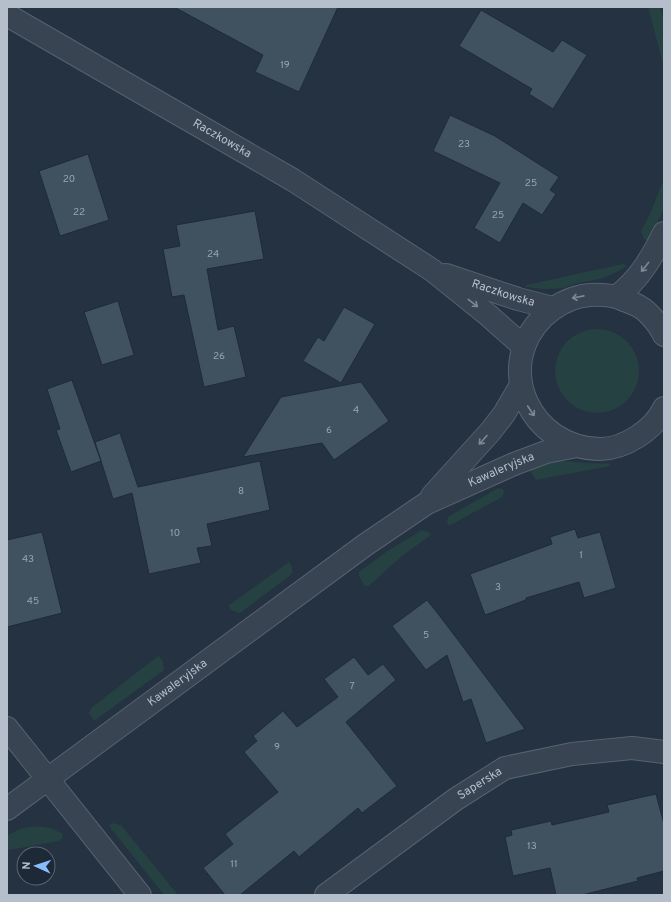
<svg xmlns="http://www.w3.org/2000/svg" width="671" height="902" font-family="Overpass,sans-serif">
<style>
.green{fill:#264142}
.building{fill:#405160;stroke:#1f2b38}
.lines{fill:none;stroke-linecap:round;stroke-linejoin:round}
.minor-casing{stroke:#56626e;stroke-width:24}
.minor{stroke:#384451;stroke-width:22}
.oneway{stroke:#7d8894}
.labels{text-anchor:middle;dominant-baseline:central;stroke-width:4;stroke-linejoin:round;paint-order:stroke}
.number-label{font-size:10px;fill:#98a4b0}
.street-label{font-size:12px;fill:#b5bfcb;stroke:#1d2936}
</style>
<rect width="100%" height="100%" fill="#243241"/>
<path class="green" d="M648,7H660L664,20V67Z
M664,179V208L656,226L647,241L644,239L641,231L649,216Z
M623,264L627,266C610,277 598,280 578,283C573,284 568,287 563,288C551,290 539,289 526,287V285Z
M555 371a42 42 0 1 1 84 0a42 42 0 1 1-84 0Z
M554,460C573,461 591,465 609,463L610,466L536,480L529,469Z
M498,488L503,489L504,493L502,497L449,526L447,521L449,516Z
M422,530L429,532L431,535L402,556L369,586H365L359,576V572L386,552Z
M289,562L292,567V574L240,613L231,610L228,606Z
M158,656L163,661L164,670L94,721L89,713L91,708Z
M112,823L121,825L178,895H164L109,826Z
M38,826L51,828L63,834L62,838L59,841L9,850L7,849V836C17,829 26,827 38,826Z"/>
<path class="building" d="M174,7H338L299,92L255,72L263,55Z
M481,10L553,52L562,40L587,55L553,109L529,94L532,89L459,46Z
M450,115L495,136L559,177L550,190L556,194L542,215L523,203L500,243L474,228L500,183L433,151Z
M88,154L109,220L60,236L39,171Z
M255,211L264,259L207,269L218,330L234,326L246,377L204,387L184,295L172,297L163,249L180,246L176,225Z
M118,301L134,355L102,365L84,312Z
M344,307L375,324L341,383L303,361L318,337L324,341Z
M72,380L101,461L71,472L56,430L60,429L47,389Z
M361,382L389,421L334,460L322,443L243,457L281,397Z
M120,433L138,487L260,461L270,510L207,524L212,546L197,548L201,563L149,574L132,493L113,499L95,442Z
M575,529L578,538L600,532L616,588L584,598L579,582L526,598V600L485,615L470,574L552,544L550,537Z
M42,532L62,613L7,627V540Z
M427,600L439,615L525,729L486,743L471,699L463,702L447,655L426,670L392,626Z
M354,657L368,675L383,664L396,680L346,722L397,786L362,813L358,808L299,857L294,851L240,895H225L203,868L233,844L225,834L278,792L244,752L257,741L253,736L283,711L297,727L338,697L324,679Z
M656,794L664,824V871L637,878L638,881L582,895H556L550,868L513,876L505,837L512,835L511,830L551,821L552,825L609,812L607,805Z"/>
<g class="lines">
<defs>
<g id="minor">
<path id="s1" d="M7,15L293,180L432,270L488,315L524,347"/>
<path id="s2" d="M446,275L518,299L553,308"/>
<path d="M617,296C639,280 652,257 664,233"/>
<path d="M664,335C660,326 649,312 640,307C635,304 629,302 624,300C611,294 596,294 582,296C567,299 555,306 543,317C493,367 530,448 600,449C624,449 654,430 664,408"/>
<path d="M432,496L490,432L504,414L521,385"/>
<path d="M7,728L140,895"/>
<path id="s3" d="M7,809L365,545L427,503L514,464L546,452L577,446"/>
<path id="s4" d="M326,895L456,799L505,768L572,754L632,748L664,752"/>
</g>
</defs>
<use href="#minor" class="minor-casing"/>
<use href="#minor" class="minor"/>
</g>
<defs><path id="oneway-shaft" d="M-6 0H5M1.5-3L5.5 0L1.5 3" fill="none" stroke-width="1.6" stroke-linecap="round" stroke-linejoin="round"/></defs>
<g class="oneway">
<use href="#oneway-shaft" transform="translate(645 267) rotate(128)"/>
<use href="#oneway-shaft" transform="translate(578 297) rotate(169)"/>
<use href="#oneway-shaft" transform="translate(473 303) rotate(38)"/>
<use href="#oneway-shaft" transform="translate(531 411) rotate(56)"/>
<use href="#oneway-shaft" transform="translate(483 440) rotate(132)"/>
</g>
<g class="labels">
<g class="number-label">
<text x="285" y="65">19</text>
<text x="464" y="144">23</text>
<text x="69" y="179">20</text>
<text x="531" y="183">25</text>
<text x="79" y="212">22</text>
<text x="498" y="215">25</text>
<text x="213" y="254">24</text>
<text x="219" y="356">26</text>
<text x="356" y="410">4</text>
<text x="329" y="430">6</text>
<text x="241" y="491">8</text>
<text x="175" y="533">10</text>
<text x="581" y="555">1</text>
<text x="28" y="559">43</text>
<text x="498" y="587">3</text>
<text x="33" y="601">45</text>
<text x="426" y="635">5</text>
<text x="352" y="686">7</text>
<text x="277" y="747">9</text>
<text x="532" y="846">13</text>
<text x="234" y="864">11</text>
</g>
<g class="street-label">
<text stroke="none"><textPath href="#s1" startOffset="248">Raczkowska</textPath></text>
<text stroke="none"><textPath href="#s2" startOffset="60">Raczkowska</textPath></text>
<text stroke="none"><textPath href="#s3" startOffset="601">Kawaleryjska</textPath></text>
<text stroke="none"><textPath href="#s3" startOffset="212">Kawaleryjska</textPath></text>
<text stroke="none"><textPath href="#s4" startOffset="190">Saperska</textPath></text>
</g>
</g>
<rect width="671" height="902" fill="none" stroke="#b5bfcb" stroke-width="16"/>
<g transform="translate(36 866) rotate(273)"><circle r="19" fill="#1d2936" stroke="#5a6572"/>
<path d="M0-3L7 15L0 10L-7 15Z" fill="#88bdfd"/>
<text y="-6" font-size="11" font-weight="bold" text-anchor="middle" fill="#b5bfcb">N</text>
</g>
</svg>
